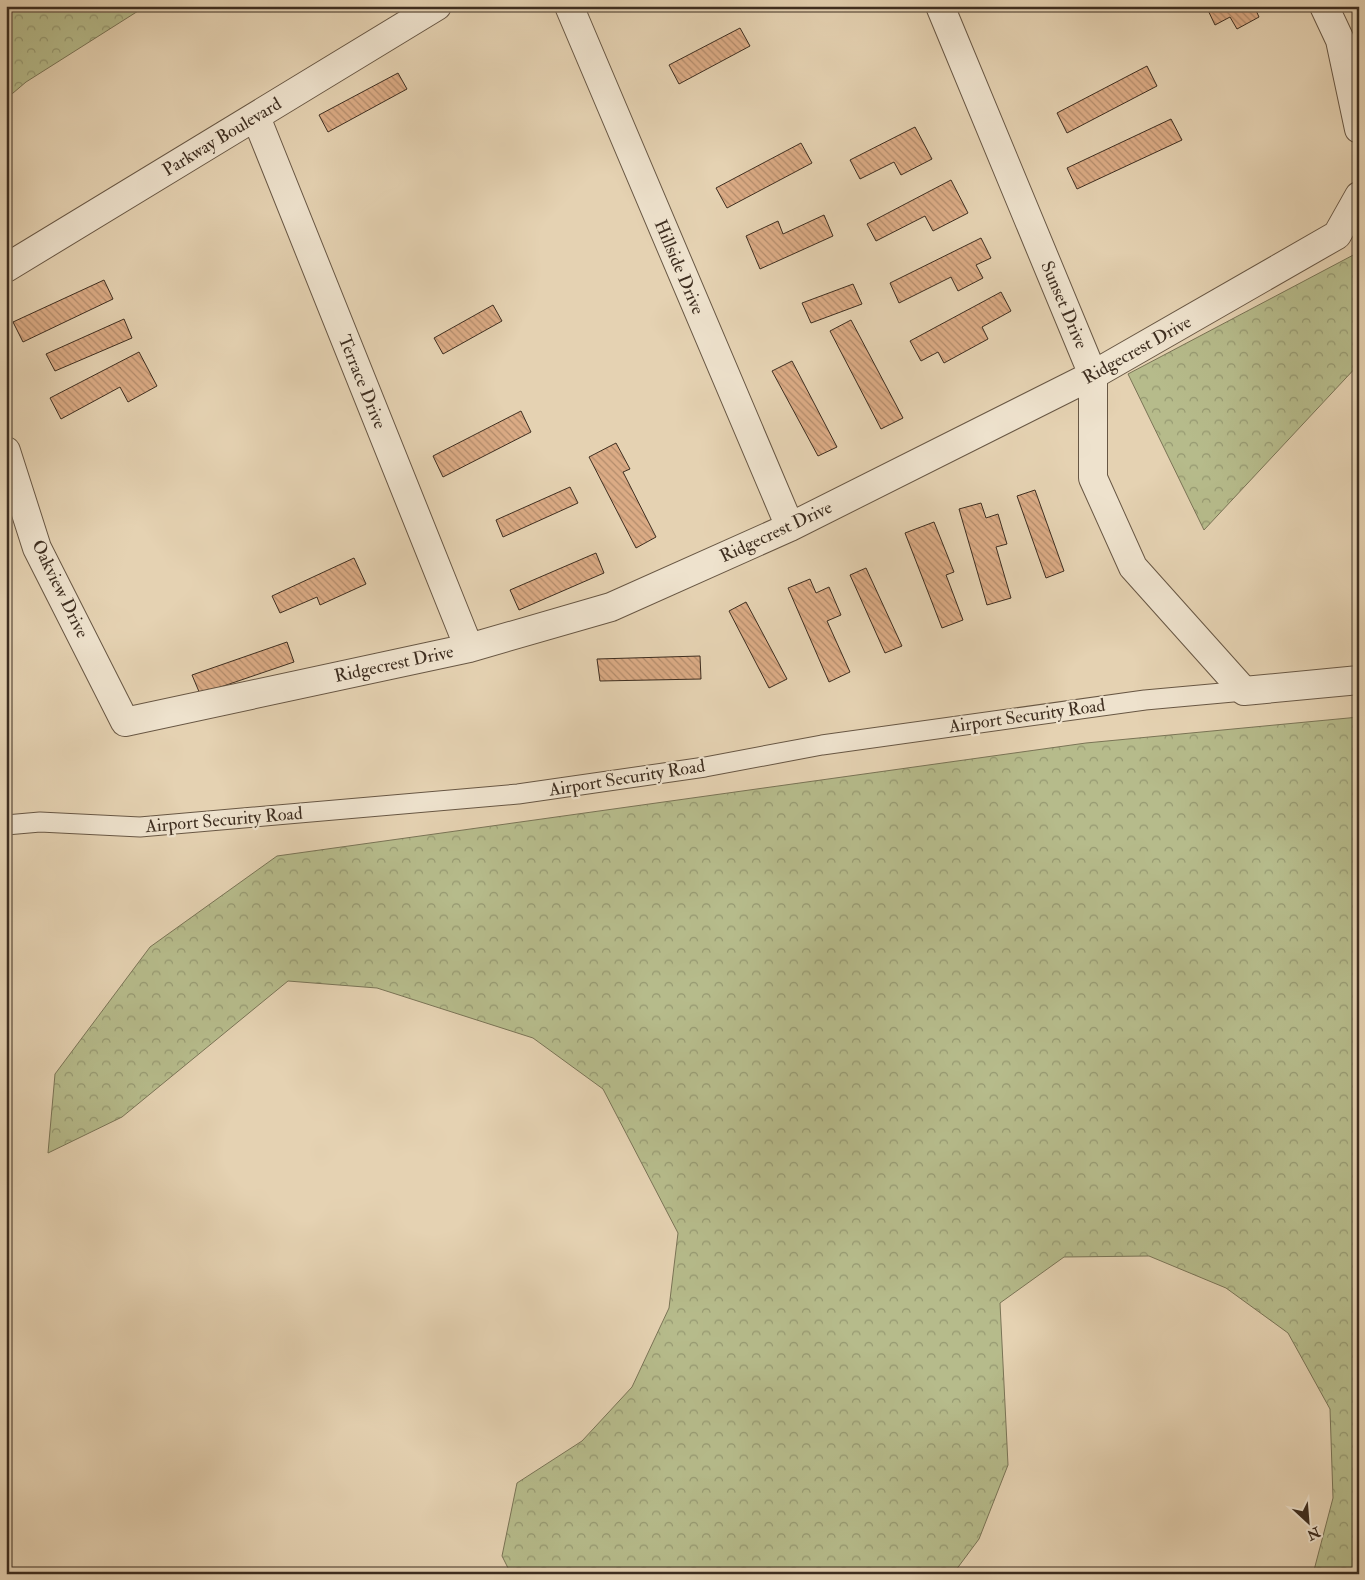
<svg xmlns="http://www.w3.org/2000/svg" width="1365" height="1580" font-family="'IM FELL Double Pica',serif">
<style>
.forest{fill:url(#forest-crowns);stroke:#7a7456}
.building{fill:url(#building-back-hatch);stroke:#3e2e20}
.lines{fill:none;stroke-linecap:round;stroke-linejoin:round}
.lane-casing{stroke:#685744;stroke-width:21}
.street-casing{stroke:#685744;stroke-width:30}
.lane{stroke:#eee2cd;stroke-width:19}
.street{stroke:#eee2cd;stroke-width:28}
.labels{text-anchor:middle;dominant-baseline:central;stroke-width:4.5;stroke-linejoin:round;paint-order:stroke}
.street-label{font-size:18px;fill:#3e2e20;stroke:#eee2cd}
</style>
<defs>
<pattern id="forest-crowns" width="20" height="18" patternUnits="userSpaceOnUse" patternTransform="scale(1.25)"><rect width="20" height="18" fill="#b6bb8b"/><path d="M2 6a3 3 0 1 1 6 0M12 15a3 3 0 1 1 6 0" fill="none" stroke="#959871"/></pattern>
<pattern id="building-back-hatch" width="6" height="6" patternUnits="userSpaceOnUse" patternTransform="scale(1.25)"><rect width="6" height="6" fill="#dbab85"/><path d="M-1 5l2 2M0 0l6 6M5-1l2 2" fill="none" stroke="#b38c6c"/></pattern>
</defs>
<rect width="100%" height="100%" fill="#e5d2b2"/>
<filter id="stains"><feTurbulence type="fractalNoise" baseFrequency=".004" numOctaves="4"/><feColorMatrix values="0 0 0 0 .2 0 0 0 0 .09 0 0 0 0 .02 0 0 0 .5 -.17"/></filter>
<radialGradient id="worn" r=".72"><stop offset=".6" stop-color="#630" stop-opacity="0"/><stop offset="1" stop-color="#630" stop-opacity=".3"/></radialGradient>
<path class="forest" d="M6,6H146L26,82L6,99Z
M1359,252V364L1204,530L1128,374Z
M1359,717V1574H1313L1333,1498L1330,1409L1288,1333L1226,1288L1149,1256L1064,1257L1000,1303L1008,1465L979,1539L953,1574H511L502,1556L517,1483L582,1441L632,1387L669,1308L678,1233L603,1089L533,1038L377,988L288,981L122,1117L48,1153L55,1074L150,947L277,856L1086,743Z"/>
<path class="building" d="M1206,6H1254L1259,17L1237,29L1230,17L1215,25Z
M740,28L750,46L679,84L669,65Z
M1147,66L1157,86L1067,133L1057,113Z
M398,73L407,89L328,132L319,115Z
M1171,119L1182,140L1077,189L1067,168Z
M915,127L932,159L901,175L894,162L860,179L850,160Z
M801,143L812,163L727,208L716,188Z
M951,180L968,213L933,231L925,216L876,241L867,224Z
M824,215L833,236L760,269L746,236L778,221L783,234Z
M981,238L991,258L976,265L983,278L958,291L951,277L899,303L890,283Z
M104,280L113,299L23,342L13,322Z
M853,284L862,304L811,323L802,303Z
M1001,292L1011,311L982,327L988,339L944,363L938,352L921,361L910,341Z
M493,305L502,321L443,354L434,338Z
M124,319L132,338L55,371L46,354Z
M851,320L903,418L881,429L830,331Z
M139,352L157,386L128,402L120,387L61,419L50,398Z
M792,361L837,447L818,456L772,371Z
M521,411L531,432L443,477L433,456Z
M616,443L630,469L623,472L656,537L636,548L589,457Z
M570,487L578,503L503,537L496,520Z
M1035,490L1064,571L1046,578L1017,496Z
M981,503L986,518L998,514L1007,544L996,547L1011,598L987,605L959,509Z
M934,522L954,572L946,575L963,620L942,628L905,533Z
M596,553L604,573L519,610L510,590Z
M354,558L366,584L320,605L317,597L280,613L272,596Z
M866,568L902,646L885,653L850,575Z
M810,579L816,593L829,587L841,615L827,621L850,672L829,682L788,588Z
M746,602L787,679L769,688L729,611Z
M287,642L294,662L200,694L192,675Z
M700,656L701,679L600,681L597,659Z"/>
<g class="lines">
<defs>
<path id="lane" d="M6,825L40,822L140,827L518,794L705,767L822,745L1145,700L1244,691"/>
<path id="street" d="M569,6L790,527
M940,6L1093,375V478L1133,567L1244,691L1359,680
M1324,6L1340,40L1359,129
M256,117L469,648
M6,268L437,6
M6,451L37,548L125,722L469,648L611,607L790,527L1093,375L1337,235L1359,196"/>
</defs>
<use href="#lane" class="lane-casing"/>
<use href="#street" class="street-casing"/>
<use href="#lane" class="lane"/>
<use href="#street" class="street"/>
</g>
<g class="labels">
<g class="street-label">
<text transform="translate(222 137) rotate(-31)">Parkway Boulevard</text>
<text transform="translate(679 267) rotate(67)">Hillside Drive</text>
<text transform="translate(1064 305) rotate(67)">Sunset Drive</text>
<text transform="translate(1137 350) rotate(-29)">Ridgecrest Drive</text>
<text transform="translate(362 382) rotate(68)">Terrace Drive</text>
<text transform="translate(776 532) rotate(-25)">Ridgecrest Drive</text>
<text transform="translate(60 589) rotate(64)">Oakview Drive</text>
<text transform="translate(394 664) rotate(-12)">Ridgecrest Drive</text>
<text transform="translate(1027 716) rotate(-8)">Airport Security Road</text>
<text transform="translate(627 778) rotate(-9)">Airport Security Road</text>
<text transform="translate(224 820) rotate(-5)">Airport Security Road</text>
</g>
</g>
<rect width="1365" height="1580" fill="none" stroke="#e5d2b2" stroke-width="25"/>
<rect x="8" y="8" width="1350" height="1565" fill="none" stroke="#3e2e20" stroke-width="2.5"/>
<rect x="12" y="12" width="1340" height="1555" fill="none" stroke="#3e2e20"/>
<g transform="translate(1308 1522) rotate(154)" stroke="#eee2cd" stroke-width="4" paint-order="stroke">
<path d="M0-4L9 19L0 12L-9 19Z" fill="#3e2e20"/>
<text y="-8" font-size="14" font-weight="bold" text-anchor="middle" fill="#3e2e20">N</text>
</g>
<rect width="100%" height="100%" filter="url(#stains)"/>
<rect width="100%" height="100%" fill="url(#worn)"/>
</svg>
